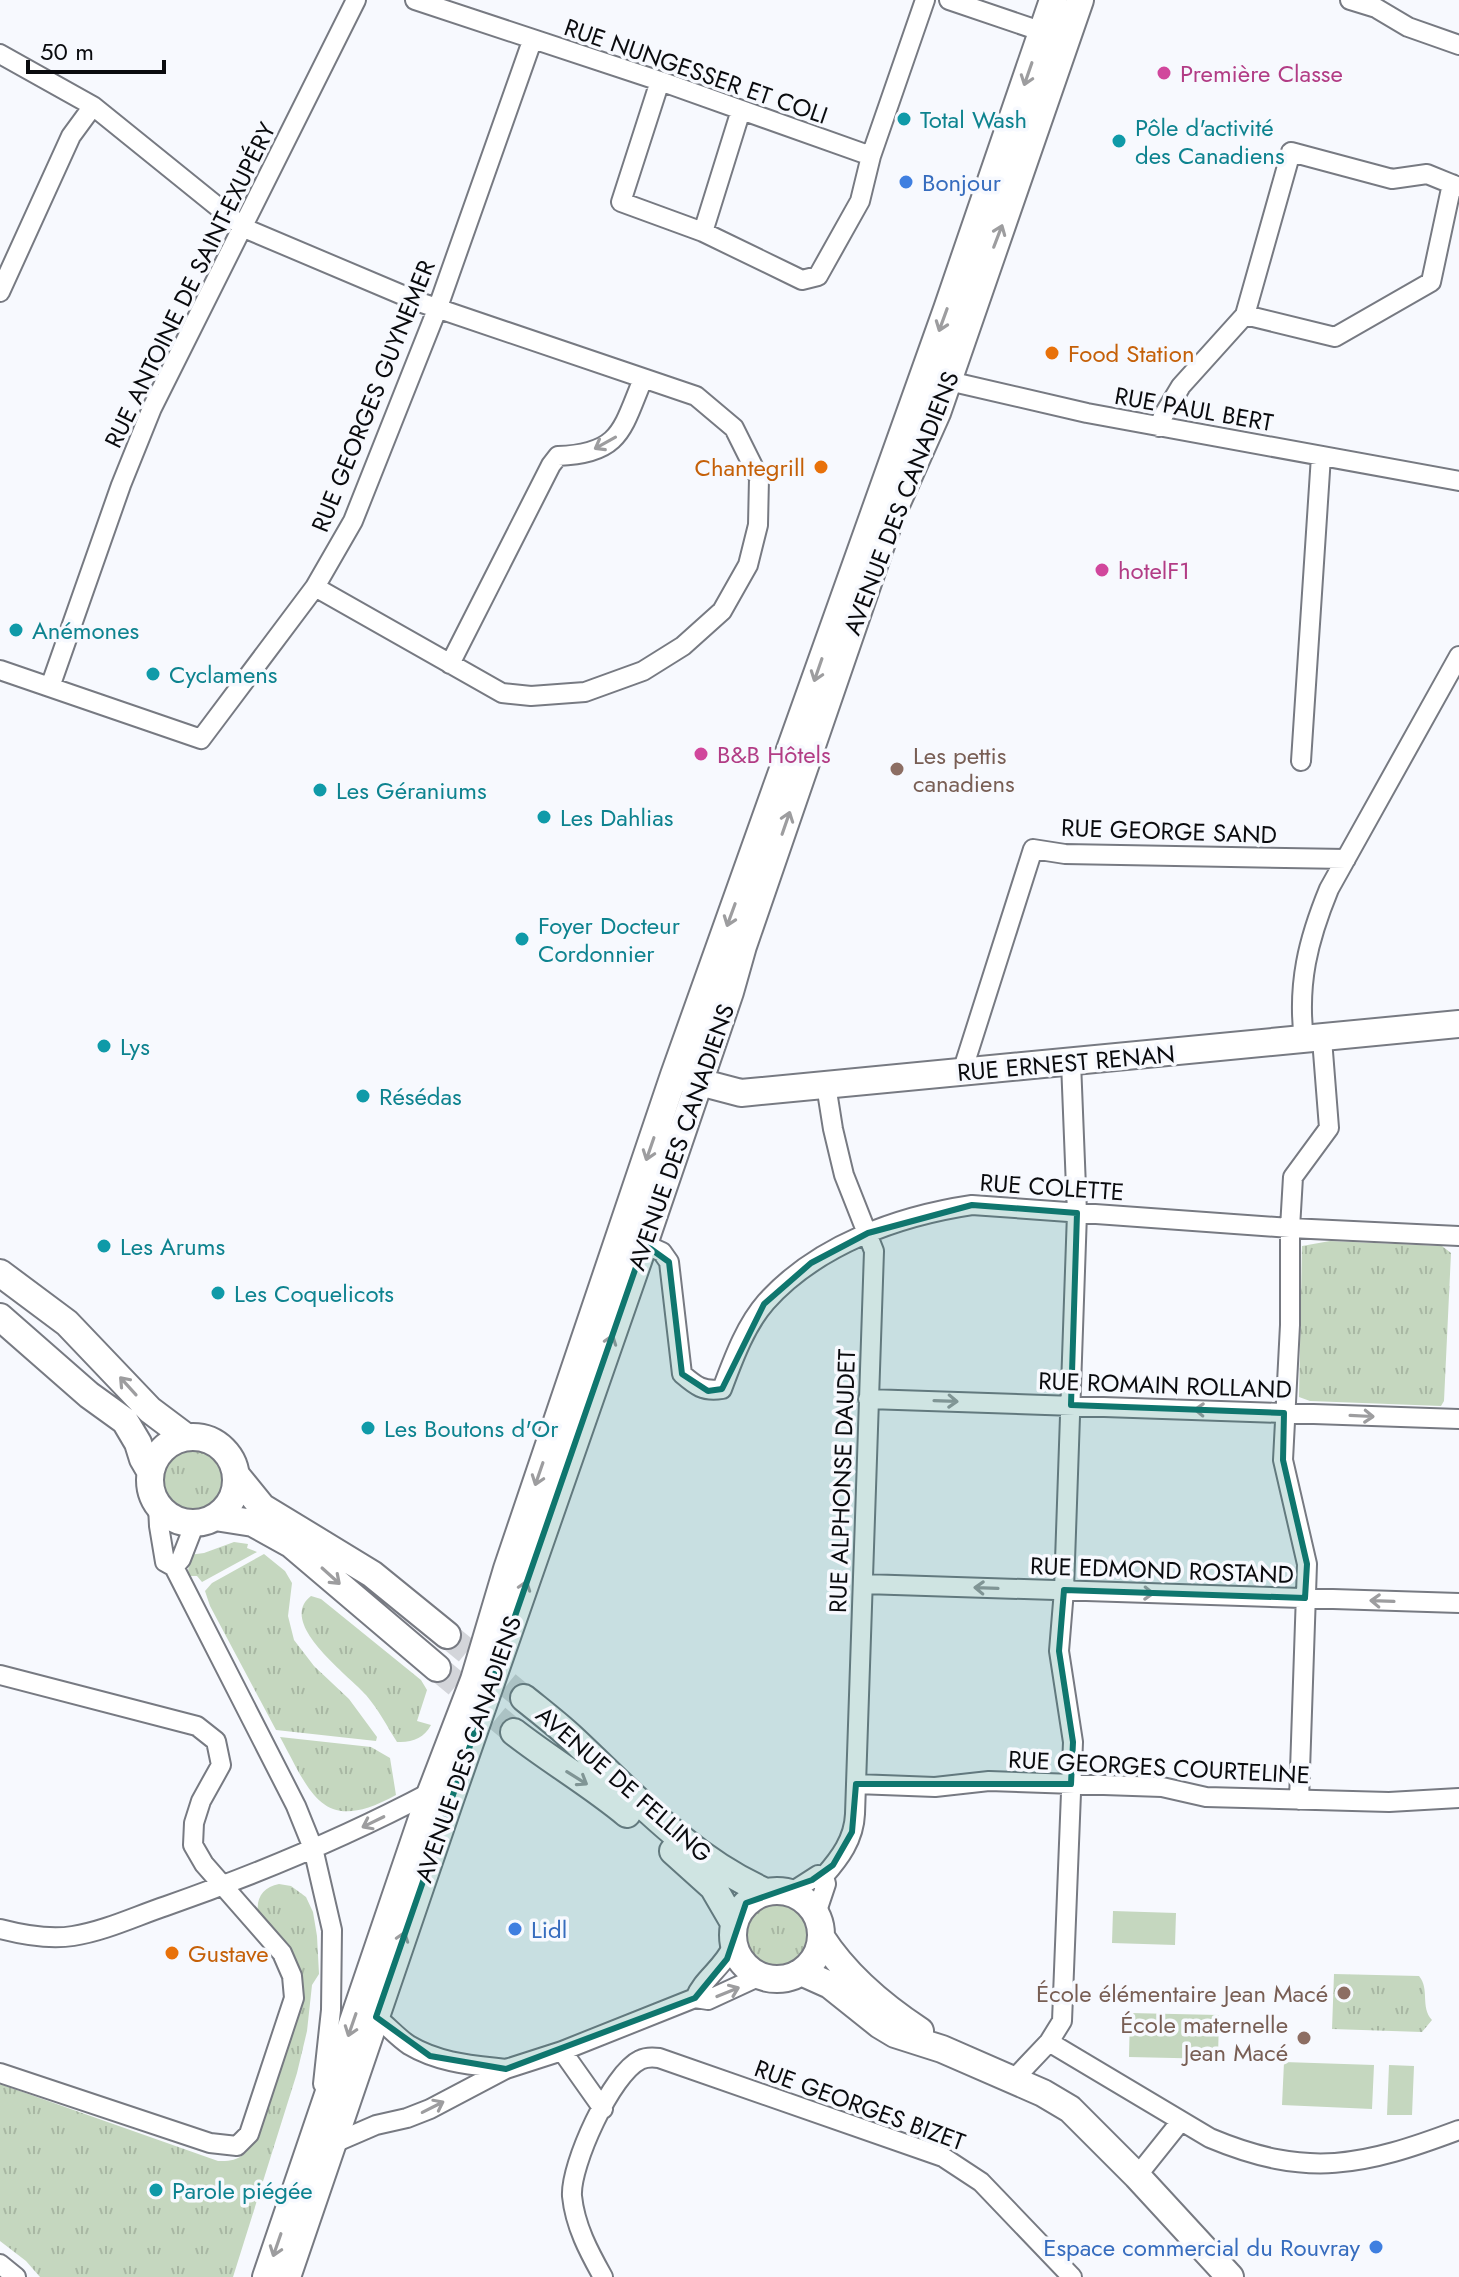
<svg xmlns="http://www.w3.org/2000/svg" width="1459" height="2277" font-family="Jost,sans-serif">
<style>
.grass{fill:url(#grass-tufts)}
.garden{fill:#c5d7bf}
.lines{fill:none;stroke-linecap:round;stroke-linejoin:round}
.secondary-tunnel{stroke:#d3d5da;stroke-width:26;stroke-dasharray:26 13;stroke-linecap:butt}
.street-casing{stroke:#777a82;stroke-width:22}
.secondary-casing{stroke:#777a82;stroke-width:30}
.street{stroke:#fff;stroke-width:18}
.secondary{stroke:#fff;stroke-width:26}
.oneway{stroke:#9d9d9f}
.marked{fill:#0f766e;fill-opacity:0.2;stroke:#0f766e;stroke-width:6;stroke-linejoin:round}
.hotel-dot{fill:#d1479c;stroke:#f7f9fe;stroke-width:3}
.culture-dot{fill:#0f9aa8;stroke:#f7f9fe;stroke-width:3}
.shop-dot{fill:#3f7fe0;stroke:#f7f9fe;stroke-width:3}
.food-dot{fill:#e8710a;stroke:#f7f9fe;stroke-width:3}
.education-dot{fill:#8d6e63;stroke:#f7f9fe;stroke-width:3}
.labels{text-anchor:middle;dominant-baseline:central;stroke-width:7;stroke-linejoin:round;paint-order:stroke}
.street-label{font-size:24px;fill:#0a0b0e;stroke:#f7f9fe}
.hotel-label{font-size:24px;fill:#b23c85;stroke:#f7f9fe;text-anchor:start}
.culture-label{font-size:24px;fill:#0d838f;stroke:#f7f9fe;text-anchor:start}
.shop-label{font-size:24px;fill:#366cbe;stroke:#f7f9fe;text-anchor:start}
.food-label{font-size:24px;fill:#c56008;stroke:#f7f9fe;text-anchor:start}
.education-label{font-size:24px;fill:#785e54;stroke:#f7f9fe;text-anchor:end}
</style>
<defs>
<pattern id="grass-tufts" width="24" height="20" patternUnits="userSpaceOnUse" patternTransform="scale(2)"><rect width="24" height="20" fill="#c5d7bf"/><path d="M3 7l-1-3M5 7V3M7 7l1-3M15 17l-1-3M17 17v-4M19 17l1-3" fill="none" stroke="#a8b7a3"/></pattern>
</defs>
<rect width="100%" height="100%" fill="#f7f9fe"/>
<path class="grass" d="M1330,1241L1442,1246L1451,1253L1444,1401L1441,1406L1310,1401L1299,1397L1302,1246Z
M162 1480a30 30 0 1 1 60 0a30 30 0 1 1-60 0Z
M234,1542L248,1544L247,1548L257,1552L202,1582L197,1576H188L189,1555L204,1553Z
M264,1554L285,1571L292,1583L288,1616L294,1640L314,1666L349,1699L377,1737L376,1741L276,1730L210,1606L205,1591L212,1583Z
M311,1596L321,1599L421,1680L427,1690L417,1721L431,1725C424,1738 412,1743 397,1742C387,1726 378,1709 366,1695C349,1675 276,1623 311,1596Z
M280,1737L371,1747L390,1758L396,1795C323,1835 312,1796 280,1737Z
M279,1884L291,1886L306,1897L313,1912L317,1936L319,1974L312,1985L307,2031L297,2073L233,2277H40L26,2261L0,2241V2084L218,2161C239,2162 248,2155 256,2135L302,2000L258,1912C256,1897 264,1887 279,1884Z
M745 1935a32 32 0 1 1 64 0a32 32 0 1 1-64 0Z
M1334,1974L1419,1976C1430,1989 1420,2007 1432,2020L1422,2032L1332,2029Z"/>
<path class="garden" d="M1113,1911L1176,1913L1175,1945L1112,1943Z
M1130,2013L1219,2015L1218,2059L1129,2057Z
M1284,2062L1374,2065L1372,2109L1282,2105Z
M1389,2065L1414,2066L1412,2115H1387Z"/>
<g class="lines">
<path class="secondary-tunnel" d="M447,1635L524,1698
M437,1668L514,1732"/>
<defs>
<path id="street" d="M415,0L660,81L871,156
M949,0L1052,35
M1350,0L1376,8L1408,27L1459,45
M0,54L93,106L244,228L419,302L696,396L734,428L759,478L758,525L748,565L722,611L683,646L643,671L585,692L531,696L502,693L315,587
M660,81L621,202L703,232L802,280L818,276L860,201L871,156L925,0
M703,232L741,110
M0,292L71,136L93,106
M1245,315L1335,337L1431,282L1452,184
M940,379L1087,413L1459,481
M1159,427L1163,416L1181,386L1245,315L1291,152L1392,179L1427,174L1459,187
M450,664L551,465L558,456C621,454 622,429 643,379
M0,670L201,739L315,587L353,521L438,307L532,41
M50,687L121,485L152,408L356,0
M1301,761L1321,456
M1304,1040C1297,984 1308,940 1329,889L1459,656
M962,1072L1033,849L1065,854L1346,859
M644,1244L662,1252L669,1262L682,1374C696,1386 703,1392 722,1389C733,1360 745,1326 766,1302C817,1245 898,1216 972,1205L1290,1228L1459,1236
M868,1399L1459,1419
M158,1506L159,1526L165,1562L174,1567L296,1806L313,1848L332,1930L331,2010L323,2084
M174,1567L181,1559L195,1523
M864,1584L1459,1603
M0,1675L197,1726L216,1741L221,1765L201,1801L194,1823L193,1845L204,1864L282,1953L292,1976L294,1998L249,2134L237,2146L210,2143L0,2073
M856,1784L935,1787L989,1781L1162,1787L1206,1797L1389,1802L1459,1798
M1299,1800L1307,1564L1283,1460L1290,1325V1228L1293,1177L1329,1128L1322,1039
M790,1893L818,1875L824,1876C840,1858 854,1839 855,1814L874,1251L844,1175L833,1129L826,1085
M816,1914L826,1884L824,1876
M0,1929C23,1935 49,1940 73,1936C105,1931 136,1916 166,1906C257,1874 346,1837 431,1792
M695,1998C703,1978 723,1968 733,1945
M376,2017C387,2025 397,2037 409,2045C439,2063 472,2065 506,2069
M1049,2042L1210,2138C1308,2179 1363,2166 1459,2130
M562,2051L603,2109
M1013,2080L1049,2042L1062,2021L1073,1742L1059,1651L1064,1590L1077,1213L1071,1062
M332,2144L376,2125L407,2118L430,2109L506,2069L562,2051L695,1998L708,2000L760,1976
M1137,2176L1181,2121
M0,2264L16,2277
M603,2277C589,2252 575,2226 572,2196C570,2165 612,2073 640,2060C646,2057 652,2057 659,2058L943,2157L981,2182L1072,2277"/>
<path id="secondary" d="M684,1078L741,1093L1459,1024
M0,1273L67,1323L150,1410L186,1437
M0,1317L89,1395L125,1421L138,1443L143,1459L150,1471
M150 1480a43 43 0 1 1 86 0a43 43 0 1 1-86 0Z
M236,1475L262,1507L372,1574L447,1635
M215,1517L253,1523L291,1544L437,1668
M524,1698C540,1711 557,1724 572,1738C632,1794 690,1859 766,1892
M514,1732C551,1761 591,1784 627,1814
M673,1851L713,1887L734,1923
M733 1935a44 44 0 1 1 88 0a44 44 0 1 1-88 0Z
M821,1937C846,1976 882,2006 920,2031
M801,1972L830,1985L880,2025L895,2034L942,2049L1043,2093L1070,2109L1137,2176L1230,2277
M266,2277L431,1792L474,1680L507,1569L674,1075L947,309L1053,0
M287,2277L450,1800L644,1244L730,992L743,946L891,516L937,413L1080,0"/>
</defs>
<use href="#street" class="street-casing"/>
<use href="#secondary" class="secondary-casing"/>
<use href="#street" class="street"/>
<use href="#secondary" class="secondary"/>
</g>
<defs><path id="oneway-shaft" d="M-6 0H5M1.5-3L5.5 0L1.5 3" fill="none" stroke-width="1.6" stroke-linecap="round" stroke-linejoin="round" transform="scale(2)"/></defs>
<g class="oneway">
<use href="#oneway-shaft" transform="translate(1028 74) rotate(109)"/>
<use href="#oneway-shaft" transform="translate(998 236) rotate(-69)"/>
<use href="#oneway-shaft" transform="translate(943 320) rotate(110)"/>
<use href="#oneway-shaft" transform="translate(605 443) rotate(151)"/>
<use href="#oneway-shaft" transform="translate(818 670) rotate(109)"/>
<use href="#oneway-shaft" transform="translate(786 823) rotate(-71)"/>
<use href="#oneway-shaft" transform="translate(731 915) rotate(110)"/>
<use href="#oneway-shaft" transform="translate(650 1149) rotate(109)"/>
<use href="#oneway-shaft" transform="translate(609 1346) rotate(-71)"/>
<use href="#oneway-shaft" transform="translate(128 1386) rotate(-132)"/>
<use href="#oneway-shaft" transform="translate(946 1401) rotate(2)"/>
<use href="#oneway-shaft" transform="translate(1206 1410) rotate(-178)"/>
<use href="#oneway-shaft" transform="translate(1362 1416) rotate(3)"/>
<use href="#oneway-shaft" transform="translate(539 1474) rotate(109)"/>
<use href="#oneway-shaft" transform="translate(331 1576) rotate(42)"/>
<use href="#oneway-shaft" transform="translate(986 1588) rotate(-178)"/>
<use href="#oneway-shaft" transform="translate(523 1592) rotate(-71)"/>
<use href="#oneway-shaft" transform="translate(1142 1593) rotate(2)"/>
<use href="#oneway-shaft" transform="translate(1382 1601) rotate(-178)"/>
<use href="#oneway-shaft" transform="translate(577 1778) rotate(32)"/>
<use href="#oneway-shaft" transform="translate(373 1822) rotate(154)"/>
<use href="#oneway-shaft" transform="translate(401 1943) rotate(-71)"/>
<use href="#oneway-shaft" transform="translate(728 1992) rotate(-22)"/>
<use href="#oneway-shaft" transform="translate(352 2025) rotate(109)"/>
<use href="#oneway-shaft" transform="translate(433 2107) rotate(-27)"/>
<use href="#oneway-shaft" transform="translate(277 2245) rotate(109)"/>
</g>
<path class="marked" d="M972,1205L1077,1213L1071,1405L1284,1413L1283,1460L1307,1564L1305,1598L1064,1590L1059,1651L1073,1742L1071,1784H856L852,1832L833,1865L812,1880L746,1903L727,1959L695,1998L506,2069L430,2056L376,2017L644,1244L669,1262L682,1374L708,1391L722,1389L764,1304L811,1263L868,1233Z"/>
<g class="hotel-dot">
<circle cx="1164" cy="73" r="8"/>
<circle cx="1102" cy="570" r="8"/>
<circle cx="701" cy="754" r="8"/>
</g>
<g class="culture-dot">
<circle cx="904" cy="119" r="8"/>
<circle cx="1119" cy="141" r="8"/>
<circle cx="16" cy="630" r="8"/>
<circle cx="153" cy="674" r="8"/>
<circle cx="320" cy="790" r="8"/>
<circle cx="544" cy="817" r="8"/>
<circle cx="522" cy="939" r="8"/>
<circle cx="104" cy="1046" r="8"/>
<circle cx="363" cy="1096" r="8"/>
<circle cx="104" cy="1246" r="8"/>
<circle cx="218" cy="1293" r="8"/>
<circle cx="368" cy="1428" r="8"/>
<circle cx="156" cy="2190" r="8"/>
</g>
<g class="shop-dot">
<circle cx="906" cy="182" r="8"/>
<circle cx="515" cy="1929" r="8"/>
<circle cx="1376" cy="2247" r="8"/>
</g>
<g class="food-dot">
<circle cx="1052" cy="353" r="8"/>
<circle cx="821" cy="467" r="8"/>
<circle cx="172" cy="1953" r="8"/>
</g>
<g class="education-dot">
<circle cx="897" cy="769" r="8"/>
<circle cx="1344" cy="1993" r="8"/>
<circle cx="1304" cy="2038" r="8"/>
</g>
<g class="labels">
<g class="street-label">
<text transform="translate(696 71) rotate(19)">RUE NUNGESSER ET COLI</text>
<text transform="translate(190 285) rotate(-64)">RUE ANTOINE DE SAINT-EXUPÉRY</text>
<text transform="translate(373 396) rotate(-68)">RUE GEORGES GUYNEMER</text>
<text transform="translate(1194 409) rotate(10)">RUE PAUL BERT</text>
<text transform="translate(901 503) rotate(-69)">AVENUE DES CANADIENS</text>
<text transform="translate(1169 831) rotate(2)">RUE GEORGE SAND</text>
<text transform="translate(1066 1063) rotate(-5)">RUE ERNEST RENAN</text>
<text transform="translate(681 1137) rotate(-71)">AVENUE DES CANADIENS</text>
<text transform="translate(1052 1187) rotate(4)">RUE COLETTE</text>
<text transform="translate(1165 1385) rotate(2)">RUE ROMAIN ROLLAND</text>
<text transform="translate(842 1481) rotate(-88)">RUE ALPHONSE DAUDET</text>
<text transform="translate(1162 1570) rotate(2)">RUE EDMOND ROSTAND</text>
<text transform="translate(468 1749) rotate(-71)">AVENUE DES CANADIENS</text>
<text transform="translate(1159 1767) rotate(3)">RUE GEORGES COURTELINE</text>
<text transform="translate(624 1784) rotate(41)">AVENUE DE FELLING</text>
<text transform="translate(860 2105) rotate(20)">RUE GEORGES BIZET</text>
</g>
<g class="hotel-label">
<text x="1180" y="73">Première Classe</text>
<text x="1118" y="570">hotelF1</text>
<text x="717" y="754">B&amp;B Hôtels</text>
</g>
<g class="culture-label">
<text x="920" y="119">Total Wash</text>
<text x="1135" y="127">Pôle d'activité<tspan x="1135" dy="28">des Canadiens</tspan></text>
<text x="32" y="630">Anémones</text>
<text x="169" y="674">Cyclamens</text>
<text x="336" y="790">Les Géraniums</text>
<text x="560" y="817">Les Dahlias</text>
<text x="538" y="925">Foyer Docteur<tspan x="538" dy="28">Cordonnier</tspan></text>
<text x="120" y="1046">Lys</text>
<text x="379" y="1096">Résédas</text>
<text x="120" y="1246">Les Arums</text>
<text x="234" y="1293">Les Coquelicots</text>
<text x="384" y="1428">Les Boutons d'Or</text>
<text x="172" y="2190">Parole piégée</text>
</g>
<g class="shop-label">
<text x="922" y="182">Bonjour</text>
<text x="531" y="1929">Lidl</text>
<text x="1360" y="2247" text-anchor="end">Espace commercial du Rouvray</text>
</g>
<g class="food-label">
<text x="1068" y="353">Food Station</text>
<text x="805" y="467" text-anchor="end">Chantegrill</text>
<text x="188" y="1953">Gustave</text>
</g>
<g class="education-label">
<text x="913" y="755" text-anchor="start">Les pettis<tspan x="913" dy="28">canadiens</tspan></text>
<text x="1328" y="1993">École élémentaire Jean Macé</text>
<text x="1288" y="2024">École maternelle<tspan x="1288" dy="28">Jean Macé</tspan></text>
</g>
</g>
<path d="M28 60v12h136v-12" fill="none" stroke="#0a0b0e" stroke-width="4"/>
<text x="40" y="60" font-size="24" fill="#0a0b0e" stroke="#f7f9fe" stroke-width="6" paint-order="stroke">50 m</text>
</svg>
